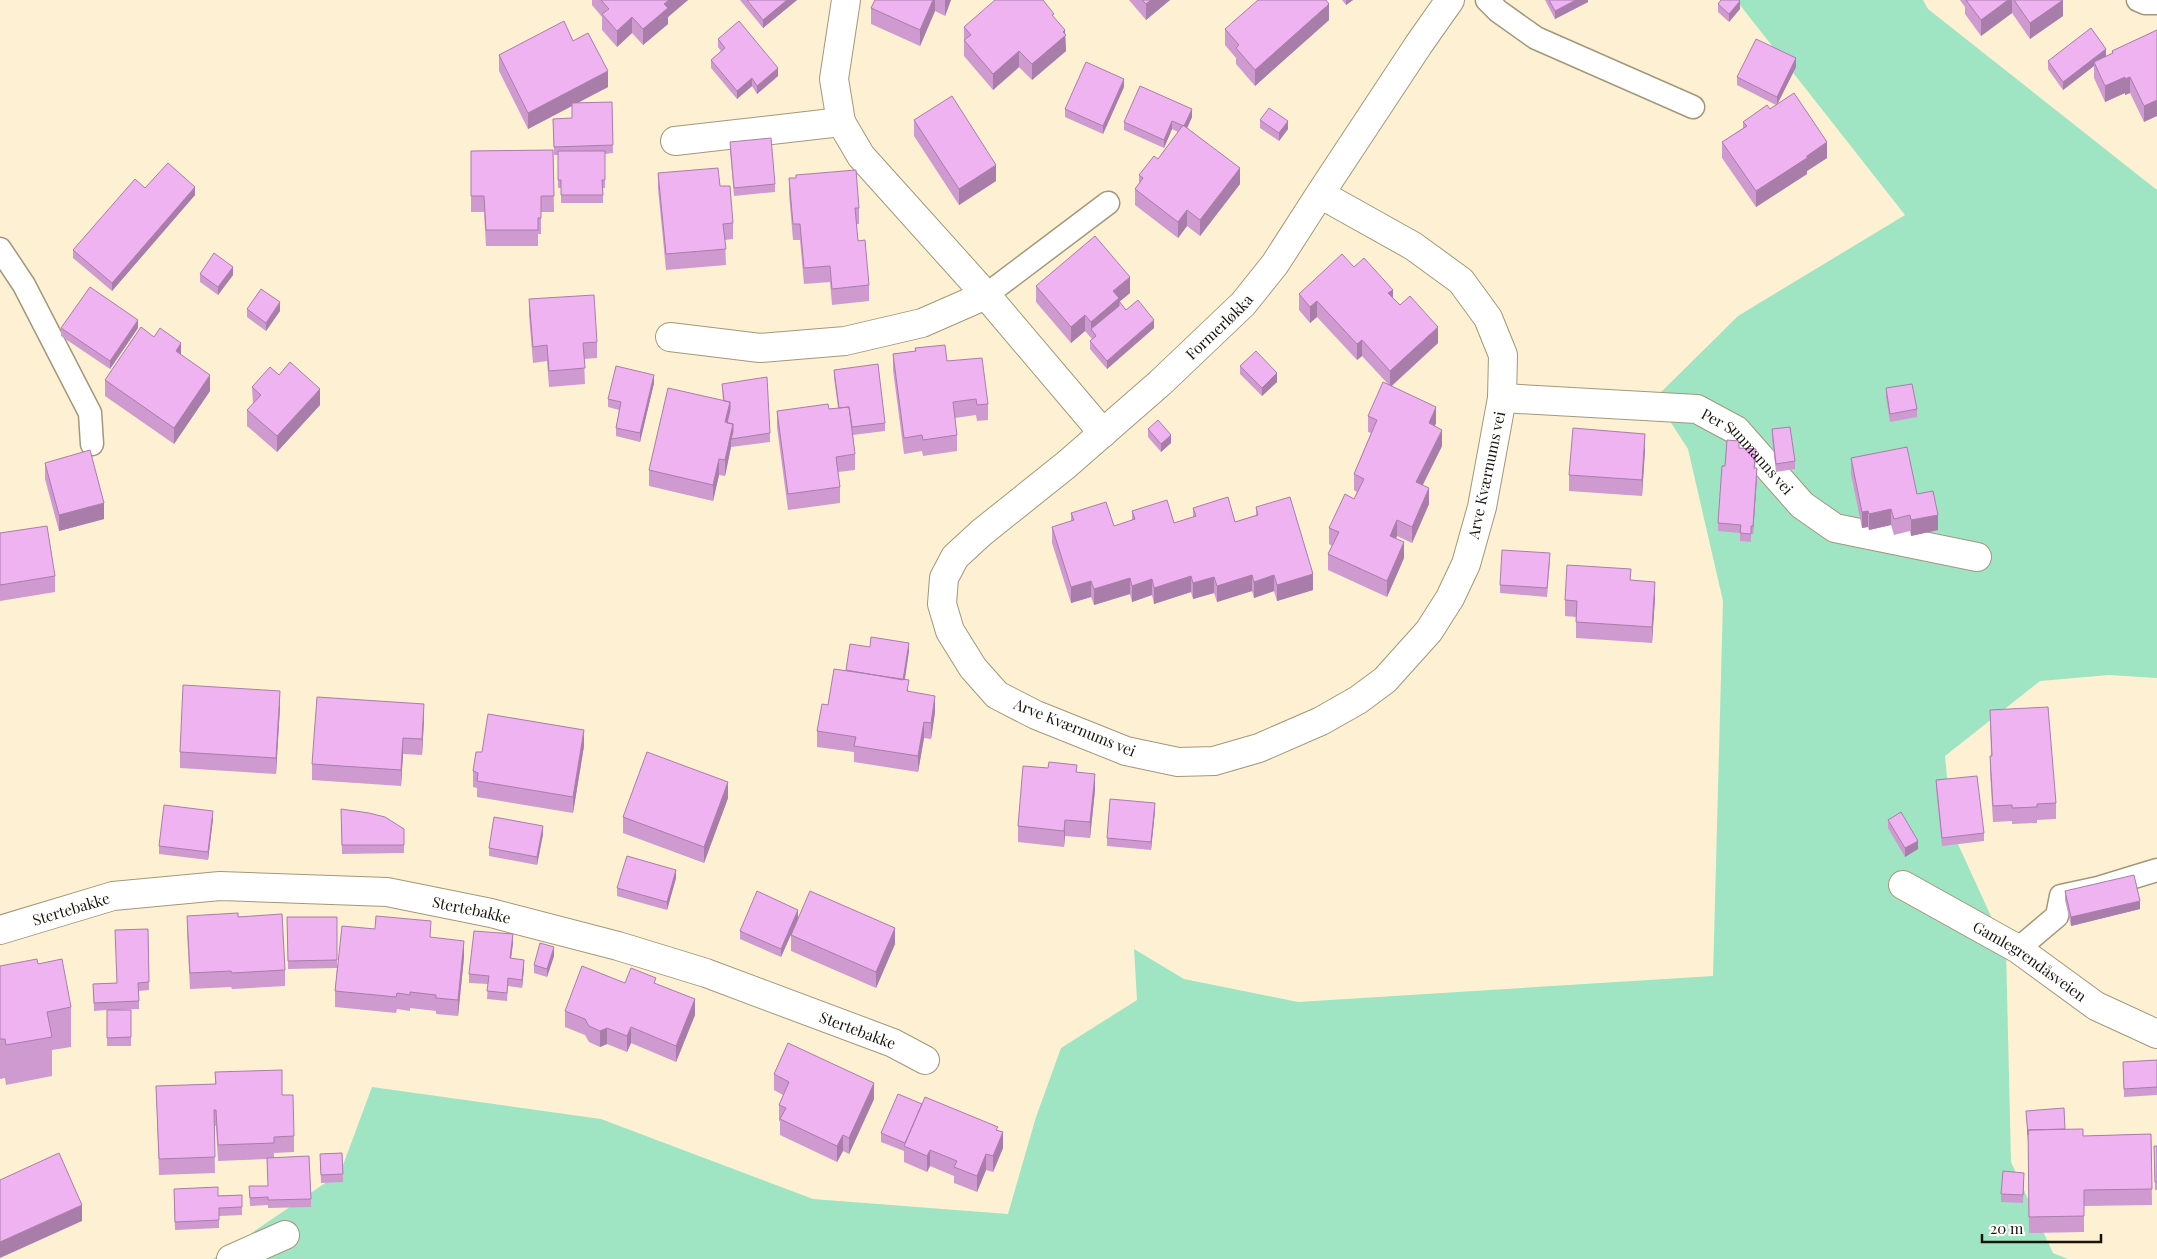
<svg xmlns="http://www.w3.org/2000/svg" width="2157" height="1259" font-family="'Playfair Display',serif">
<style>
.green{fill:#9fe4c3}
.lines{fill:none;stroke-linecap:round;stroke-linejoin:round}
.lane-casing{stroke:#a3977b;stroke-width:25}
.street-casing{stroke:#a3977b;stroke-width:30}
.lane{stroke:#fff;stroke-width:22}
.street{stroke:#fff;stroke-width:28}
.wall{fill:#ce9ad0}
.shaded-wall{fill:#a87da9}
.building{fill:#f0b3f2;stroke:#a87da9}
.labels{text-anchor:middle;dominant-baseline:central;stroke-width:4.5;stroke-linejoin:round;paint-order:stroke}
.street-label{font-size:15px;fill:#19140a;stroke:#fff}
</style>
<rect width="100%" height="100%" fill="#fef1d3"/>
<path class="green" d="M1736,0H1923L1928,9L2157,190V678L2109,675L2040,681L1945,756L1952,831L2006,949L2011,1162L2053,1253L2068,1259H213L340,1173L372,1087L601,1119L813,1199L1008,1214L1036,1117L1061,1048L1137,1000L1134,949L1184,979L1298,1002L1713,976L1723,601L1688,449L1655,398L1738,316L1905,215Z"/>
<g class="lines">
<defs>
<path id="lane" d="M1487,0L1498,11L1536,38L1693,107
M2138,0L2145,3H2157
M0,249L24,285L90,413L92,444
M986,295L1108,203
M2018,949L2057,916L2061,896L2098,888L2157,870"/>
<g id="street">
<path d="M846,0L834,79L841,122L861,156L986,295L1103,433"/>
<path d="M675,141L841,122"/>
<path id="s1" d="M1320,194L1413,246L1461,281L1488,318L1503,355L1502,398L1482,507L1466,564L1450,598L1429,631L1385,680L1358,700L1321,721L1259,748L1214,761L1178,762L1126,751L1036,715L997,695L973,668L950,631L942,604L944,578L955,557L981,533L1066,465L1160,383L1243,304L1275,264L1320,194L1419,44L1450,0"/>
<path d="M670,337L760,348L845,341L922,323L986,295"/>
<path id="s2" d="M1502,398L1697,409L1736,430L1802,505L1835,528L1977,557"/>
<path id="s3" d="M1903,885L2018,949L2096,1006L2157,1034"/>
<path id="s4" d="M0,930L113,896L220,886L387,892L491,913L618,946L706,973L893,1043L925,1060"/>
<path d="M231,1259L285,1235"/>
</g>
</defs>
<use href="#lane" class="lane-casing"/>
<use href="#street" class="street-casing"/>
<use href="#lane" class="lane"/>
<use href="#street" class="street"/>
</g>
<path class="wall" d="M592,0H688L668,17V24L643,45L632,33L617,47L602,30V17L592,5Z
M740,0H797L763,28Z
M875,0H951L945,16L935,11L920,46L871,24V8Z
M1129,0H1170L1146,20Z
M1342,0H1353L1346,5Z
M1545,0H1588V2L1555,19Z
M1960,0H2063V16L2030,39L2012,13L1981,36L1965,14V7Z
M1718,4L1740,9L1729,22L1718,12Z
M1054,18L1065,34L1066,51L1032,80L1019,67L993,90L964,56V27Z
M1329,20L1255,86L1236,64V58L1225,45V29Z
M2157,30L2144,122L2130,93L2125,95V93L2105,102L2094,78V66L2063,90L2048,69V61L2106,56L2112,53V51Z
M718,39L778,76L757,94L752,86L737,99L711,68V60L721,51L718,47Z
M573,41L608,87L577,103L612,102L613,153L605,154V188H603V203H561V188H558V155H554L553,119L572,118V106L528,129L499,71V55Z
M1796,67L1777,104L1827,158L1807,171V174L1756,207L1722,158V142L1743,128V122L1770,109L1776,105L1737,85V77Z
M1124,87L1103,134L1065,117V109Z
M1192,117L1187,128L1240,184L1200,236L1187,226L1178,238L1135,205V189L1139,183V175L1158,159L1178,132L1172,129L1164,148L1124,130V122Z
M914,120L996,181L959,205L914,136Z
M1260,120L1288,129L1279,141L1260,128Z
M730,142L775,184V192L734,196L730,150Z
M553,150L554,212H541V234H538V246H486L484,212H471V151Z
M658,173L720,186L733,223V239L725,240L726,265L666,270L658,189Z
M789,178L859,208V224H856L858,241L869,285V301L832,305L830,282L804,284L800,240H793L789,194Z
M145,188L195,195L112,291L73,258V250Z
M1354,267L1393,298L1438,343L1392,386L1436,423L1435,426L1442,446L1423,485L1429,504L1412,543L1397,536L1396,538L1404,558L1387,597L1328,570V554L1332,546L1329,544V528L1354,499L1357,492L1354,490V474L1371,433L1368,432V416L1388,384L1362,356L1357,360L1317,317L1310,323L1299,310V294Z
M200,274L233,275L218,295L200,282Z
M1036,286L1130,293L1119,302L1126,310L1154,328L1107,369L1090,349V341L1092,339L1085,331L1071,343L1036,302Z
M529,299L597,342V358L584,359L585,384L549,387L547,361L533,363L529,315Z
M247,309L280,311L266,331L247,317Z
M61,328H138L110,369L61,336Z
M915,348L947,361L988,404V420L977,421L976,415L955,418L957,435V451L923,456L922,451L904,454L893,370V354L915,351Z
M181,355L210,391L174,444L105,396V380Z
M1240,366L1277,382L1262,396L1240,374Z
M834,370L885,423V431L853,435L855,454V470L838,472L840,487V503L788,510L777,427V411L829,409L838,408L834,378Z
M654,383L640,442L616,436V428L619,410L608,407V399Z
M722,384L770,433V442L731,447L725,476L719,475L713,501L649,486V470L723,401Z
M252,387L320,405L277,452L247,426V410L253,404Z
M1886,388L1917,409V417L1890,422L1886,397Z
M1148,429L1171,443L1161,452L1148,437Z
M1772,429L1795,461V469L1776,472L1772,438Z
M1739,448L1756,457L1755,468L1757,476L1753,534H1751V542L1740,541V533L1718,531V523L1725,466Z
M1645,450L1642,496L1569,491V475Z
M1851,458L1917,494L1938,530L1911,536L1910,531L1894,535L1891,525L1869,530L1868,527L1862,528L1851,474Z
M45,463L104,519L59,531L45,479Z
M1256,507L1313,590L1277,601L1274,591L1254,598L1252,591L1217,602L1214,593L1193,599L1191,592L1154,604L1152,595L1132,602L1130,594L1094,605L1091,597L1071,603L1052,543V527L1071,521V513L1114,526L1132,520V511L1174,523L1193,517V508L1235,522L1256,515Z
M0,533L55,576V592L0,601Z
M1550,561L1547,597L1500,593V585Z
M1631,580L1655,598L1652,643L1576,638V617L1565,616V600Z
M870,647L909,651L905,680L909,692L935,712L931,739L924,738L918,772L854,762V752L817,747V731L828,705L846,670Z
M280,707L276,774L180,768V752Z
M1990,710L2056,803V819L2037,820V823L2012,824V821L1993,822L1990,772V756H1991Z
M424,720L422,755L403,754L401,786L312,780V764Z
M584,746L573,813L477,797V788L473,787V771L482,752Z
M1077,772L1095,790L1090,838L1065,836L1064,847L1018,842V826Z
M1936,780L1984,833V841L1942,846L1936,788Z
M728,798L704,863L623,833V817Z
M341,809L404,829V853L342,854Z
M1155,811L1151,850L1107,846V838Z
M213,819L208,860L159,854V846Z
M1888,820L1918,849L1905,857L1888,828Z
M543,834L537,865L489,856V848Z
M676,878L667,910L617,896V888Z
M2065,891L2140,909L2071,926L2065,900Z
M187,916L238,917L285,970V986L232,989L231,987L190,989L187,932Z
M287,917H337V968L431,937L464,957L458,1016L436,1014V1011L410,1008V1011L397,1009L396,1013L335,1007V991L337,968L288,969Z
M798,918L895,944L876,988L791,951V935L781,957L740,939V931Z
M148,929L149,990L139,991V1009L117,1010L131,1037V1046H107V1010L94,1011L93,984L117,983Z
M513,943L511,958L524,968L522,988L508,986L507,1001L487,999L488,984L469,983V974Z
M554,956L547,977L534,973V965Z
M38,964L71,1007V1047L52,1050V1076L6,1085L5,1078L0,1079V966Z
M625,983L656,984L695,1015L676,1062L631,1043L627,1052L607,1044L600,1047L589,1042L585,1035L565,1027V1011Z
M2157,1060V1095L2124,1097L2123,1062Z
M215,1072L282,1095L294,1136V1152L274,1153V1157L311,1199V1207L268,1208V1205L250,1206L249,1186H268L267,1159L218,1161L216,1126H214L215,1173L159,1175L156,1086L215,1084Z
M774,1074L874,1099L849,1154L843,1151L837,1162L780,1135V1121H779V1105L783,1095L774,1090Z
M922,1104L998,1130L1003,1148L993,1172L986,1170L977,1192L954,1183V1176L930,1166L927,1172L904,1162V1151L881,1142V1133Z
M2026,1111L2065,1129L2083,1136L2151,1134L2152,1205L2084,1206V1232L2029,1233L2028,1143Z
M2154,1146H2157V1190H2155Z
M342,1153L343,1182L321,1183L320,1154Z
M2024,1181L2023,1203L2001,1202V1194Z
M242,1195V1215L219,1216V1228L175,1230L174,1197Z"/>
<path class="shaded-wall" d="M669,0H688L668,17V24L643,45V29L664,4Z
M787,0H797L763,28V20Z
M933,0H935V11L920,46V30Z
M945,0H951L945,16Z
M1151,0H1170L1146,20V4Z
M1346,0H1353L1346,5Z
M1576,0H1588V2L1555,19V11Z
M2008,0H2012V13L1981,36V20Z
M2063,0V16L2030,39V23Z
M1740,1V9L1729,22V14Z
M1329,4V20L1255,86V70Z
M632,17V33L617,47V31Z
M1065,30L1066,51L1032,80V64Z
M2106,49V57L2094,62V66L2063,90V82Z
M1019,51V67L993,90V74Z
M1796,58V67L1777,105V97Z
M778,68V76L757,94V86Z
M608,71V87L528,129V113Z
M2125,77V93L2105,102V86Z
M2130,77V93L2125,95V79Z
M752,78V86L737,99V91Z
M1124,79V87L1103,134V126Z
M2157,100V116L2144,122V106Z
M1192,109V117L1184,135V126Z
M1172,121V129L1164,148V140Z
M1288,121V129L1279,141V133Z
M1827,142V158L1807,171V174L1756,207V191Z
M996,165V181L959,205V189Z
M1240,168V184L1200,236V220Z
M195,187V195L112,291V283Z
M1187,210V226L1178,238V222Z
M233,267V275L218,295V287Z
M1130,277V293L1119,302V314L1091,329V322L1113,291Z
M1393,290V306L1388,293Z
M1317,301V317L1310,323V307Z
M280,302V311L266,331V323Z
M1085,315V331L1071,343V327Z
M138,320V328L110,369V361Z
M1154,320V328L1107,369V361Z
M1438,327V343L1390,387V371Z
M1362,340V356L1357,360V344Z
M181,343V359L176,351Z
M1277,373V382L1262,396V388Z
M210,375V391L174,444V428Z
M654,375V383L640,442V433Z
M320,389V405L277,452V436Z
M730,402V418L727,431L725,422Z
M1436,407V423L1429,439V423Z
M733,424V439H731V447L725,476V460Z
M1442,430V446L1416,498V482Z
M1645,434V450L1642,496V480Z
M1171,435V443L1161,452V444Z
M719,459V475L713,501V485Z
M1757,468V476L1753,534V526Z
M1429,488V504L1412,543V527Z
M104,503V519L59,531V515Z
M1891,509V525L1869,530V514Z
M1868,511V527L1862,528V512Z
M1938,515V530L1911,536V520Z
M1397,520V536L1390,552V536Z
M1404,542V558L1387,597V581Z
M1313,574V590L1277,601V585Z
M1252,575V591L1217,602V586Z
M1274,575V591L1254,598V582Z
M1191,576V592L1154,604V588Z
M1214,577V593L1193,599V583Z
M1130,578V594L1094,605V589Z
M1152,579V595L1132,602V586Z
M1091,581V597L1071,603V587Z
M1655,582V598L1652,643V627Z
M909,643V651L902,695V687Z
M280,691V707L276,774V758Z
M935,696V712L931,739V723Z
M424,704V720L422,755V739Z
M924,722V738L918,772V756Z
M584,730V746L573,813V797Z
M403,738V754L401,786V770Z
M1095,774V790L1090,838V822Z
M728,782V798L704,863V847Z
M1155,803V811L1151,850V842Z
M213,811V819L208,860V852Z
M1065,820V836L1064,847V831Z
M543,826V834L537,865V857Z
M1918,841V849L1905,857V848Z
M676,870V878L667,910V902Z
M2140,901V909L2071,926V917Z
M798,910V918L781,957V949Z
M895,928V944L876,988V972Z
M513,934V943L510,966V958Z
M464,941V957L458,1016V1000Z
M554,947V956L547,977V969Z
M524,960V968L522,988V980Z
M695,999V1015L676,1062V1046Z
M631,1027V1043L627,1052V1036Z
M607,1028V1044L600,1047V1031Z
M874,1083V1099L849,1154V1138Z
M1003,1132V1148L993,1172V1156Z
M843,1135V1151L837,1162V1146Z
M930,1150V1166L927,1172V1156Z
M986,1154V1170L977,1192V1176Z
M82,1205V1221L0,1258V1242Z"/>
<path class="building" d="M601,0H669L664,4L668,8L643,29L632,17L617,31L602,14L609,9Z
M747,0H787L763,20Z
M875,0H933L920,30L871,8Z
M995,0H1043L1054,14L1052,15L1065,30L1063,32L1066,35L1032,64L1019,51L993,74L964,40L971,35L964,27Z
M1142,0H1151L1146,4Z
M1258,0H1326L1329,4L1255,70L1236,48L1239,45L1225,29Z
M1549,0H1576L1555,11Z
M1721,0H1739L1740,1L1729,14L1718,4Z
M1966,0H2008L1981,20Z
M2014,0H2063L2030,23Z
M564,21L573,41L588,33L608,71L528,113L499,55Z
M739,21L778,68L757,86L752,78L737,91L711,60L725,48L718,39Z
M2091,28L2106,49L2063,82L2048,61Z
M2157,30V100L2144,106L2130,77L2125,79V77L2105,86L2094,62L2113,53L2112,51Z
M1756,39L1796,58L1777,97L1737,77Z
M1086,62L1124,79L1103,126L1065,109Z
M1140,86L1192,109L1184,126L1172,121L1164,140L1124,122Z
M1794,93L1827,142L1807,156V158L1756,191L1722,142L1747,126L1743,122L1767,105L1770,109Z
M952,96L996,165L959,189L914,120Z
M612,102L613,145L554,147L553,119L572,118V103Z
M1269,108L1288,121L1279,133L1260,120Z
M1183,125L1240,168L1200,220L1187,210L1178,222L1135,189L1143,178L1139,175L1154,156L1158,159Z
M771,138L775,184L734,188L730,142Z
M553,150L554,196H541V218H538V230H486L484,196H471V151Z
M558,151H605V180H602L603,195H561V180H558Z
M168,163L195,187L112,283L73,250L135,179L145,188Z
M718,168L720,186H730L733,223L723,224L726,249L666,254L658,173Z
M856,170L859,208H855L858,241L865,240L869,285L832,289L830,266L804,268L800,224H793L789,178H796V175Z
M1095,236L1130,277L1113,291L1119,298L1091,322L1085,315L1071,327L1036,286Z
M214,253L233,267L218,287L200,274Z
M1342,254L1354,267L1364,258L1393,290L1388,293L1400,305L1410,296L1438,327L1390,371L1362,340L1357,344L1317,301L1310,307L1299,294Z
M90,287L138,320L110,361L61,328Z
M261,289L280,302L266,323L247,309Z
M594,295L597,342L583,343L585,368L549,371L547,345L533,347L529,299Z
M1138,300L1154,320L1107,361L1090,341L1096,336L1091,329L1119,306V301L1126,310Z
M141,327L154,337L160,328L181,343L176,351L210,375L174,428L105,380Z
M945,345L947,361L982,358L988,404L977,405L976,399L953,402L957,435L923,440L922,435L904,438L893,354L916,351L915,348Z
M1256,351L1277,373L1262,388L1240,366Z
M290,362L320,389L277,436L247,410L261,395L252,387L270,367L279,375Z
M878,364L885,423L852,427L849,407L839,408L834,370Z
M616,366L654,375L640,433L616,428L621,402L608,399Z
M767,377L770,433L731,439L733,432V424L727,423L730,410V402L724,401L722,384Z
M1383,382L1436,407L1429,423L1442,430L1416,482L1429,488L1412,527L1397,520L1390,536L1404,542L1387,581L1328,554L1339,532L1329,528L1345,494L1354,499L1364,479L1354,474L1377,420L1368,416Z
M1912,384L1917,409L1890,414L1886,388Z
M668,388L730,402L725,422L733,424L725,460L719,459L713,485L649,470Z
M828,404L829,409L849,407L855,454L836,457L840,487L788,494L777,411Z
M1158,420L1171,435L1161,444L1148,429Z
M1790,427L1795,461L1776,464L1772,429Z
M1573,428L1645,434L1642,480L1569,475Z
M1727,440L1739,441V448L1756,449L1754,468H1757L1753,526H1751V534L1740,533L1741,525L1718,523L1722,466H1725Z
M1907,447L1917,494L1933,491L1938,515L1911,520L1910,515L1894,519L1891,509L1869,514L1868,511L1862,512L1851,458Z
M90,450L104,503L59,515L45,463Z
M1228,497L1235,522L1258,515L1256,507L1290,497L1313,574L1277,585L1274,575L1254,582L1252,575L1217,586L1214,577L1193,583L1191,576L1154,588L1152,579L1132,586L1130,578L1094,589L1091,581L1071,587L1052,527L1074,520L1071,513L1106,502L1114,526L1135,519L1132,511L1167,500L1174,523L1196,516L1193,508Z
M47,526L55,576L0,585V533Z
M1502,550L1550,553L1547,588L1500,585Z
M1567,565L1631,569L1630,580L1655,582L1652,627L1576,622L1577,601L1565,600Z
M871,637L909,643L903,680L846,670L850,644L870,647Z
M834,669L909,680L907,691L935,696L931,723L924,722L918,756L854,746L856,737L817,731L822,704L828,705Z
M183,685L280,691L276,758L180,752Z
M317,697L424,704L422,739L403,738L401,770L312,764Z
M2048,707L2056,803L2037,804V807L2012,808V805L1993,806L1990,756H1992L1990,710Z
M488,714L584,730L573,797L477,781L478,773L473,771L476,752H482Z
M647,752L728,782L704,847L623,817Z
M1049,762L1077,765L1076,772L1095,774L1090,822L1065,820L1064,831L1018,826L1023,766L1048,768Z
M1977,776L1984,833L1942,838L1936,780Z
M1110,799L1155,803L1151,842L1107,838Z
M164,805L213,811L208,852L159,846Z
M341,809L369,813L385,817L404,829V845H342Z
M1901,812L1918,841L1905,848L1888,820Z
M494,817L543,826L537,857L489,848Z
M627,856L676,870L667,902L617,888Z
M2134,875L2140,901L2071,917L2065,891Z
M757,891L798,910L781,949L740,931Z
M810,891L895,928L876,972L791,935Z
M238,913V917L282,914L285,970L232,973L231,971L190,973L187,916Z
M376,916L431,921L430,937L464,941L458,1000L436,998V995L410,992V995L397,993L396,997L335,991L342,926L375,929Z
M287,917H337V960L288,961Z
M148,929L149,982L138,983L139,1001L94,1003L93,984L117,983L115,930Z
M474,931L513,934L510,958L524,960L522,980L508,978L507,993L487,991L489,976L469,974Z
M540,943L554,947L547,969L534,965Z
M37,959L38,964L62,959L71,1007L47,1012L52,1037L6,1045L5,1039H0V966Z
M582,966L625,983L631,968L656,978L654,983L695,999L676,1046L631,1027L627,1036L607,1028L600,1031L589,1026L585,1019L565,1011Z
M107,1010H131V1037L107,1038Z
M788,1043L874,1083L849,1138L843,1135L837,1146L780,1119L786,1108L779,1105L789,1082L774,1074Z
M2157,1060V1087L2124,1089L2123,1062Z
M282,1070V1095H293L294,1136L274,1137V1143L218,1145L216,1110H214L215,1157L159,1159L156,1086L216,1084L215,1072Z
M898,1094L922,1104L905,1143L881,1133Z
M925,1097L998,1127L996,1130L1003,1132L993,1156L986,1154L977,1176L954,1167L957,1161L930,1150L927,1156L904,1146Z
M2064,1108L2065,1129L2028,1130V1135L2026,1111Z
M2083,1129V1136L2151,1134L2152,1189L2084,1190V1216L2029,1217L2028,1130Z
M2154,1146H2157V1182H2155Z
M59,1153L82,1205L0,1242V1180Z
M342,1153L343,1174L321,1175L320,1154Z
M309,1156L311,1199L268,1200V1197L250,1198L249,1186H268L267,1158Z
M2003,1171L2024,1173L2023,1195L2001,1194Z
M218,1187V1196L242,1195V1207L219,1208V1220L175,1222L174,1189Z"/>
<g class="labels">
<g class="street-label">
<text stroke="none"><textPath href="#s1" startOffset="1536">Formerløkka</textPath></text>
<text stroke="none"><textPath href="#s2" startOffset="262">Per Sunmanns vei</textPath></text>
<text transform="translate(1486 475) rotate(-78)">Arve Kværnums vei</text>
<text transform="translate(1075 727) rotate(22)">Arve Kværnums vei</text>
<text stroke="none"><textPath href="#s4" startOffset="74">Stertebakke</textPath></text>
<text stroke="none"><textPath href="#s4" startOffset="479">Stertebakke</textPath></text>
<text stroke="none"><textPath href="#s3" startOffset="148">Gamlegrendåsveien</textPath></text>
<text stroke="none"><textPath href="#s4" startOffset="884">Stertebakke</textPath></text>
</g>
</g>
<path d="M1982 1234v8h119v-8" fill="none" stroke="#19140a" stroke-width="2.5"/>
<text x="1990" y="1234" font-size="15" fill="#19140a" stroke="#ffffff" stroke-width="4" paint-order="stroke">20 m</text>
</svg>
